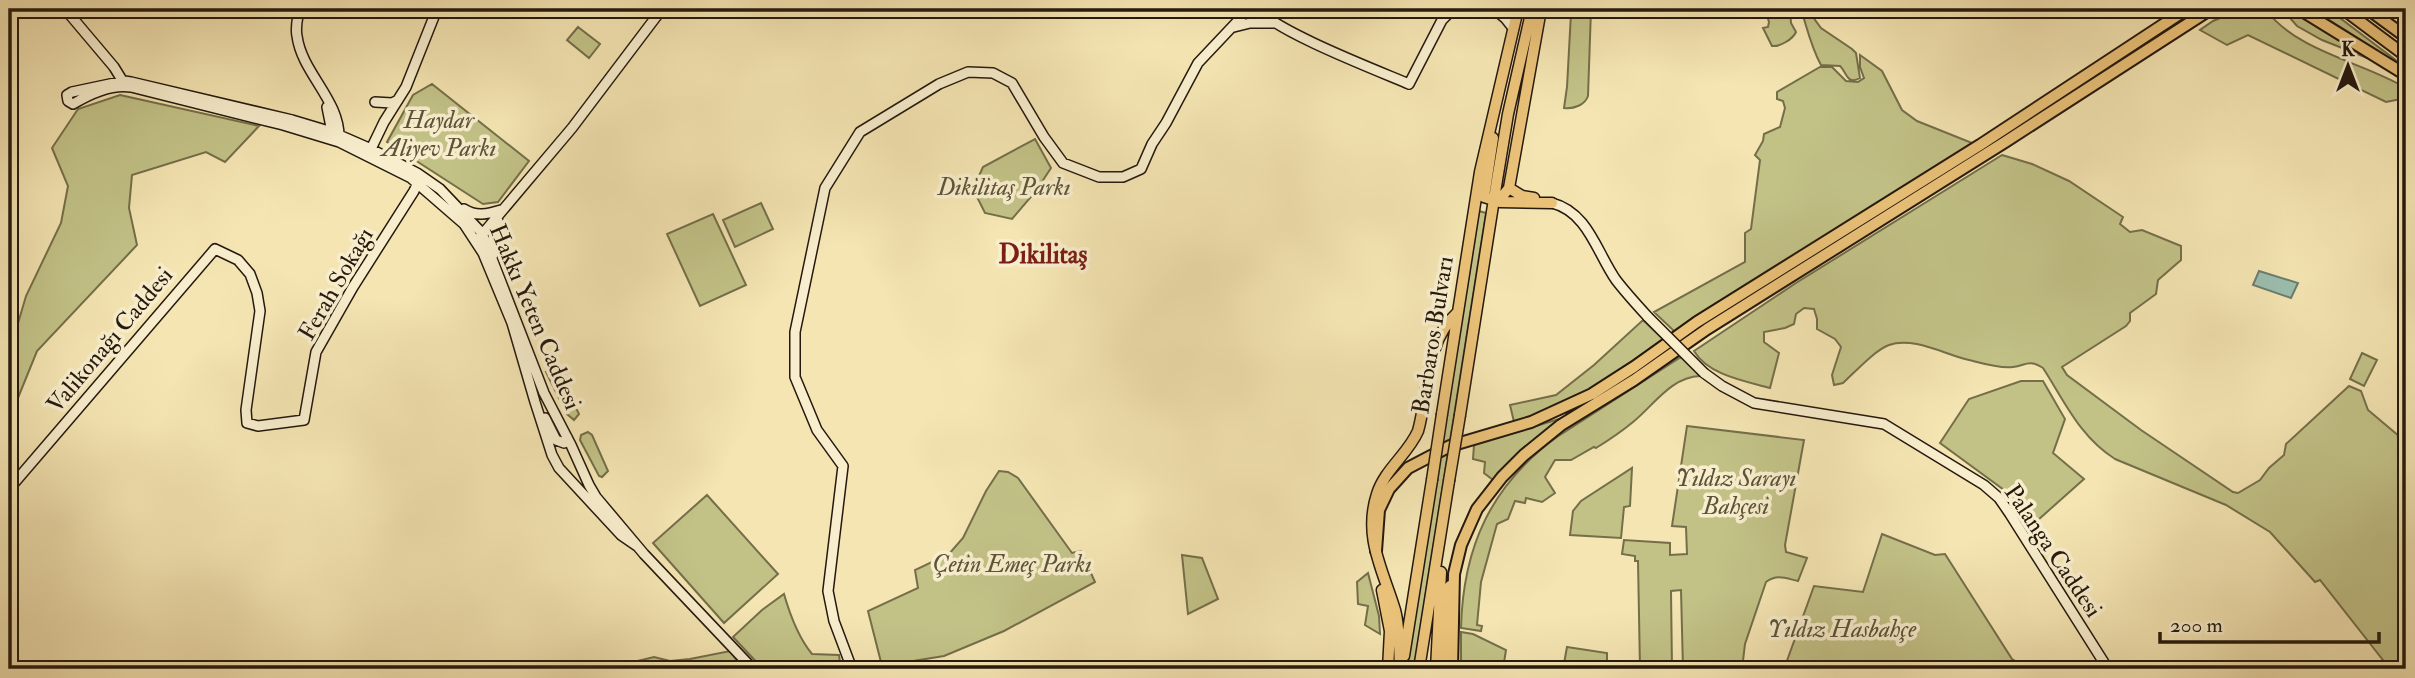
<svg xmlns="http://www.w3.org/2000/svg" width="2415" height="678" font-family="'IM FELL Double Pica',serif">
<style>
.green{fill:#c2c287;stroke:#746e4a;stroke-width:2}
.water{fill:#9cbfb0;stroke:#6c7d6f;stroke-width:2}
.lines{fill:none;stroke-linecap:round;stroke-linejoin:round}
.secondary-casing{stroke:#25190e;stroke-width:12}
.primary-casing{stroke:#25190e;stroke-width:13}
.highway-casing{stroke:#25190e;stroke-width:14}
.secondary{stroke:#f8eecd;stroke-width:9}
.primary{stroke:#eac279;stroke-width:10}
.highway{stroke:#eac279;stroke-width:10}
.secondary-bridge-casing{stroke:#25190e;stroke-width:12;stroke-linecap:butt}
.primary-bridge-casing{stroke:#25190e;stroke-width:13;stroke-linecap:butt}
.secondary-bridge{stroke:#f8eecd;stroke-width:9}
.primary-bridge{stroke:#eac279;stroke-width:10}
.labels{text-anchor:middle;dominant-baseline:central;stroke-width:7;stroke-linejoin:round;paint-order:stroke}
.park-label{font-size:24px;font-style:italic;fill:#5c5438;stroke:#f8eecd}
.street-label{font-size:24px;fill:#25190e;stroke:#f8eecd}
.neighbourhood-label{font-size:26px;font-weight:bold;fill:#7a1f14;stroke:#f8eecd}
</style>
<rect width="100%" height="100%" fill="#f4e5b2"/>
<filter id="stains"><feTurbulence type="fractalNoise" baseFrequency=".00286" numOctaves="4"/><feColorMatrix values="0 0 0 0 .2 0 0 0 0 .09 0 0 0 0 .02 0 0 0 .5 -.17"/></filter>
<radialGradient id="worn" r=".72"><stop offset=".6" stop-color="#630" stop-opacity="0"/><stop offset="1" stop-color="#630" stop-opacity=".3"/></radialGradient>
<path class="green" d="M1581,9H1591L1588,96C1585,105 1574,109 1564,108L1567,87L1571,13L1580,12Z
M1765,9H1790L1791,23L1796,32C1793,39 1780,47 1772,46L1763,28L1768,27L1769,22Z
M1801,9H1807L1821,28L1852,49L1856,53L1860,78C1847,86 1846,71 1840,66L1821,65C1811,47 1807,28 1801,9Z
M2241,9H2265C2299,53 2361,61 2406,88V102L2401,99L2386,102L2248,35L2227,45L2200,30L2213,21Z
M2282,9C2317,17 2350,45 2380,63L2322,40L2297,26Z
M2312,9H2328L2397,61V63Z
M578,27L600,44L589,58L567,40Z
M1860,55L1882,71L1902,110L1917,121L1972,143L1675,332L1654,312L1745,262V233L1751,229L1760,160L1755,155L1763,141L1764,134L1780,127L1785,108L1783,101L1777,99V92L1820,67H1832L1846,81L1858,82L1864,78L1860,67Z
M432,84L529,161L498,202L483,204L387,142L413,95Z
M120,95L259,126L225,162L206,152L132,175L129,208L137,245L37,351L9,420V354L26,296L61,223L68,186L52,148L78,109Z
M1035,139L1051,168L1036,191L1012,219L985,213L973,189L983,167Z
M2002,155L2032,164L2069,181L2123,217L2120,224L2130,232L2142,230L2181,246V260L2158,280L2156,294L2130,313V321L2126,326L2062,367L2067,375L2141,430L2233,492L2238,493L2260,480L2269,468L2284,455L2286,444L2349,386L2361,391L2368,410L2406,442V669H2390L2320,580L2315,582L2270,532L2226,505L2115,459C2080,437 2065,402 2043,368C2028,359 2027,365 2013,367C2000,369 1981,363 1969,360C1946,355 1913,336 1889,345C1875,350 1855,372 1843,383L1834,385L1832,375L1841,347L1835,339L1817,329V319L1814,309L1804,308L1796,314L1794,324L1785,328L1764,332V342L1779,353L1770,388C1745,381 1708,375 1694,351L1796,283Z
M761,203L773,229L735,247L723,220Z
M1479,211L1486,213L1414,669H1407Z
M713,214L746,285L700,306L667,234Z
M1643,320L1664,340L1585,394L1553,409L1514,422L1510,405L1556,395L1594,365Z
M2362,353L2377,360L2364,386L2350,379Z
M1681,357L1700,376C1671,377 1654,405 1633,422C1621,432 1609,440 1596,448L1594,447L1571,460H1555L1545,477L1555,493L1542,502L1526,498L1525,503L1515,501L1508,519L1497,524L1481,582L1477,625L1482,626L1481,631L1461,628C1463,547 1491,485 1557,437Z
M556,367L579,414L574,420L567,414L546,372Z
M2021,381H2043L2065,419L2053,453L2084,479L2029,528L2004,490L1940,443L1969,399Z
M1559,419L1560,422L1530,443L1493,480L1484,473L1485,462L1473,459L1474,445Z
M1687,426L1804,440L1785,545L1786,552L1807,558L1798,581C1785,578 1777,574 1766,582L1745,644L1742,669H1683L1681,590L1671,591L1672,669H1640L1638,561H1635V556L1622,554L1624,540L1670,543V555L1687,554L1686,527L1672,526Z
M588,432L592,435L608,471L602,477L599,476L580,440L581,435Z
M1632,468L1630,506L1624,507L1621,538L1570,535L1573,511L1581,501Z
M999,471L1008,472L1018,478L1072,553L1081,551L1095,582L1004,631L944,656L882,666L868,611L918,588L915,570L949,554L963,538L986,491Z
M707,495L778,574L724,623L653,543Z
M1882,534L1935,555L1945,554L2012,659L2029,669H1784L1814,586L1863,592Z
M1182,555L1202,558L1218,599L1188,614Z
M1368,573L1379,616L1380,634L1365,625L1368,606L1358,604L1357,582Z
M784,594C790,615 798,637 812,654L839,655L841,669H763L733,637L762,610Z
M1461,632L1473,634L1506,650L1503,669H1471V667L1461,662Z
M1567,647L1607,653V669H1563Z
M730,651L743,669H617L616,664L620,661L629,663L654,657L670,661L690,659Z"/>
<path class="water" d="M2259,271L2298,283L2291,298L2253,285Z"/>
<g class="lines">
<defs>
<path id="secondary" d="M65,9L114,67L125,85
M299,9C298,17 295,27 297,36C302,74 341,100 339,140
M1259,9C1272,30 1381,72 1409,84L1442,20L1453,9
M1494,9L1505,18L1513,28
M1234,27L1250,23H1275
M375,102L392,103L398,100
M327,107L332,132
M371,149L384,122L406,87L437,9
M1552,203C1588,212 1597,253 1616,280C1626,293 1637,305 1648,317
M464,209C476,217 488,214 501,210
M480,237L572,128L662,9
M493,255V239L498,221
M1704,373L1722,386L1754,403L1884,424L1984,485L1999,498L2010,514L2108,669
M545,418L556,440L564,443L567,437
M9,489L215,249L238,260L250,274L257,293L260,311L246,410L247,423L258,426L304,420L316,352L353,287L414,191L419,180
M637,546L621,535L559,468L552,455L535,402L512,323L483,253L464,224L411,178L339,142L283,125L131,87C111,84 88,95 73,104L68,101L67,95L72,92L124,81L131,82L292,120L332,132L371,149L417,173L440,189L482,233L544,393L571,445L589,485L596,497L644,554L753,669
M852,669L834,621L828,591L843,466L817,430L795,377V332L825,188L860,132L939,84L968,72L993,73L1012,83L1044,137L1063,163L1099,177H1123L1141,169L1152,144L1166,123L1198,63L1249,9"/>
<path id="primary" d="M1493,138L1484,197L1500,202L1552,203
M1509,188L1522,196L1534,198
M1493,200L1501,198L1509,188L1541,9
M1442,414L1480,172L1518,9
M1460,415L1497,180L1508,114L1532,9
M1382,590L1390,631L1388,669
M1404,656L1432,480
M1400,669C1399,650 1400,629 1395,610C1383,570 1363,537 1377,494C1385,469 1408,454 1418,431C1429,392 1425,342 1457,313
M1419,669L1449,481
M1436,669L1441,572
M1443,669L1450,586"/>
<path id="highway" d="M2299,9L2406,75
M2343,9L2406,56
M2368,9L2406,37
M1376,551L1379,510L1389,489L1408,468L1450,446L1531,422L1592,394L1634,367L1697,322L1980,145L2187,9
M1452,669L1454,574L1461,545L1477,509L1502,477L1524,455L1561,425L1634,380L1707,329L2005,142L2211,9"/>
</defs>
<use href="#secondary" class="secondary-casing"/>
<use href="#primary" class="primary-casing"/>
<use href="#highway" class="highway-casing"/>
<use href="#secondary" class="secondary"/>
<use href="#primary" class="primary"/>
<use href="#highway" class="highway"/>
<defs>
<path id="secondary-bridge" d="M1648,317L1704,373"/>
<path id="primary-bridge" d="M1432,480L1442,414
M1449,481L1460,415"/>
</defs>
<use href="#secondary-bridge" class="secondary-bridge-casing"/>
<use href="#primary-bridge" class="primary-bridge-casing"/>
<use href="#secondary-bridge" class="secondary-bridge"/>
<use href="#primary-bridge" class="primary-bridge"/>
</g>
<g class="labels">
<g class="park-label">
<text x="439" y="120">Haydar<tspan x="439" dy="28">Aliyev Parkı</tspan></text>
<text x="1004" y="187">Dikilitaş Parkı</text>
<text x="1736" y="478">Yıldız Sarayı<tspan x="1736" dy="28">Bahçesi</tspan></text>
<text x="1012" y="564">Çetin Emeç Parkı</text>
<text x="1842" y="629">Yıldız Hasbahçe</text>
</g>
<g class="street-label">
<text transform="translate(336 284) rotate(-60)">Ferah Sokağı</text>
<text transform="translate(535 317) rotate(67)">Hakkı Yeten Caddesi</text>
<text transform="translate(1433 335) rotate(-81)">Barbaros Bulvarı</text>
<text transform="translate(110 340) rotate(-50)">Valikonağı Caddesi</text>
<text transform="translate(2053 551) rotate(56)">Palanga Caddesi</text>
</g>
<g class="neighbourhood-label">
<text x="1043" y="255">Dikilitaş</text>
</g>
</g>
<rect width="2415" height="678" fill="none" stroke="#f4e5b2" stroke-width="35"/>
<rect x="10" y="10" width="2394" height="657" fill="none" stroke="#25190e" stroke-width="3.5"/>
<rect x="18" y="18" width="2380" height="643" fill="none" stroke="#25190e" stroke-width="2"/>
<g transform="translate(2348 66)" stroke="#f8eecd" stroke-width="5" paint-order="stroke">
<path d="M0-5L12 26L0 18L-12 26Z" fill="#25190e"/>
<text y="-10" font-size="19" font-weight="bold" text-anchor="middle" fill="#25190e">K</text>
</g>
<path d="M2160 632v10h219v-10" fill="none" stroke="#25190e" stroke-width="3.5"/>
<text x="2170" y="632" font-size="21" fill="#25190e" stroke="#f8eecd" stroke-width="5" paint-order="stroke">200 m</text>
<rect width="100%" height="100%" filter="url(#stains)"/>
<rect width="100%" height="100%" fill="url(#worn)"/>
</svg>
